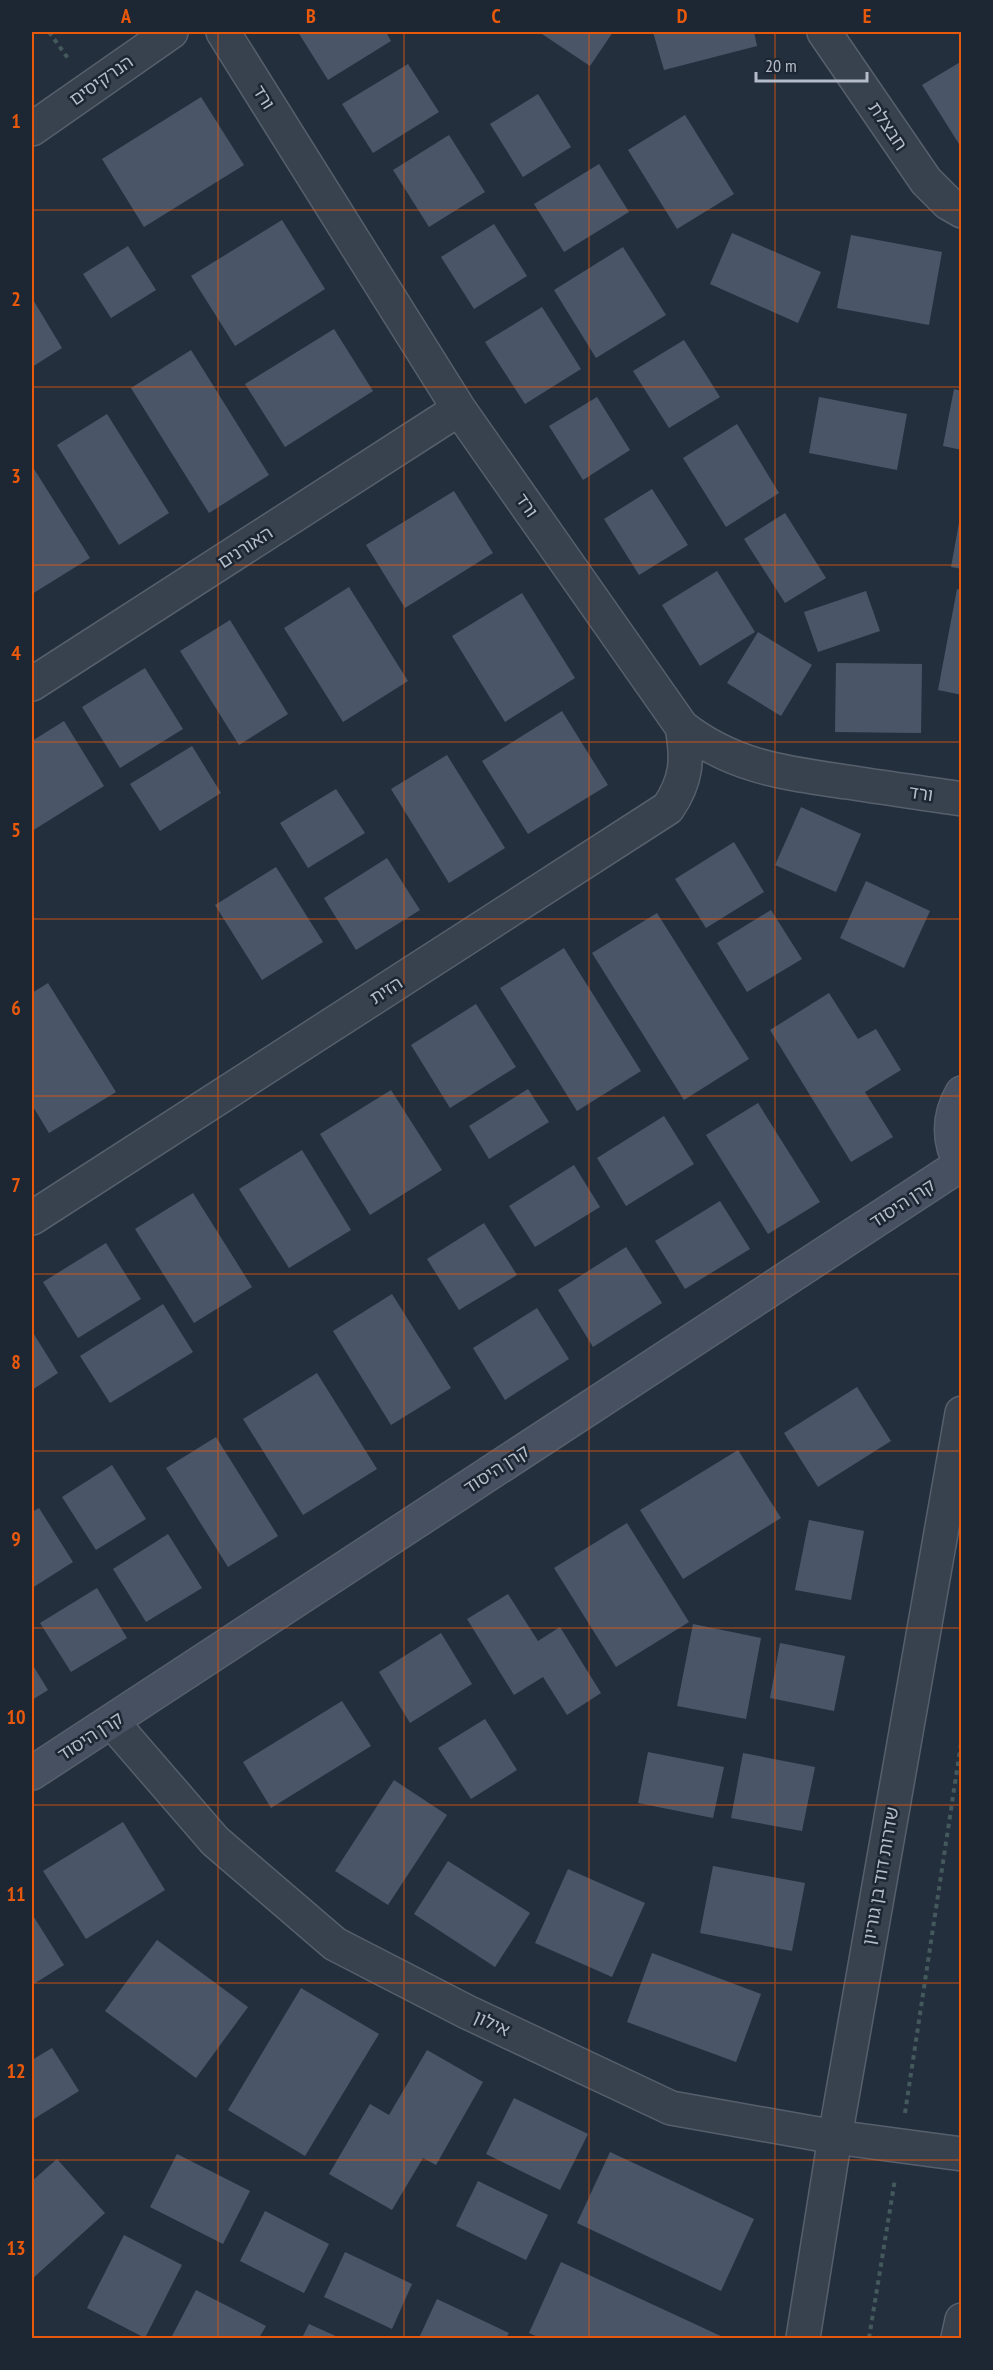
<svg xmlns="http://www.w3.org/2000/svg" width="993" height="2370" font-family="'PT Sans Narrow','Noto Sans Hebrew',sans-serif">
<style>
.building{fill:#4a5667}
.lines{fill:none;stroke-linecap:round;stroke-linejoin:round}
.street-casing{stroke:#565f6c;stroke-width:36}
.secondary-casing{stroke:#565f6c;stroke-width:36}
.path{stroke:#44595c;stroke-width:4;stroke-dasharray:4.5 4.5;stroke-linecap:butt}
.street{stroke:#38414e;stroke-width:33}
.secondary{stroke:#465061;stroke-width:33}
.grid{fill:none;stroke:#e8590c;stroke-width:1.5;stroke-opacity:0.55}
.labels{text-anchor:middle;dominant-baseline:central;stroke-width:5;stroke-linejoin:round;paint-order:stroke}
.street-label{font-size:18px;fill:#b4bcc9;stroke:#1d2633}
.neatline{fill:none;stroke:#e8590c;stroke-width:2}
.grid-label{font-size:20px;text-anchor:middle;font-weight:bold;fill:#e8590c}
</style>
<rect width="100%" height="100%" fill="#242f3e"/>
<path class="building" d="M298,32H386L391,41L328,80Z
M539,32H613L590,66Z
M653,32H754L757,46L664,70Z
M962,61V143L959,144L922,85Z
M408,64L439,112L373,153L342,104Z
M538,94L571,147L523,177L490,124Z
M201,97L244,165L144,227L102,159Z
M685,115L734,194L677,229L628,150Z
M449,135L485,192L429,227L393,170Z
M599,164L629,212L564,252L534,204Z
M282,220L325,289L235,346L191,276Z
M494,224L527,276L474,309L441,257Z
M732,233L821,272L798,323L710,284Z
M851,235L942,252L929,325L837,308Z
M128,246L156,290L111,318L83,274Z
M623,247L666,315L596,358L554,290Z
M32,298L62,348L32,367Z
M542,307L581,369L525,404L485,342Z
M334,329L373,391L285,447L245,384Z
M684,340L720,397L669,428L633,371Z
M191,350L269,475L209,513L131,388Z
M954,389L962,391V450L943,446Z
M597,397L630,450L583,480L549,426Z
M819,397L907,414L897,470L809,453Z
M107,414L169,513L119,545L57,445Z
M737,424L779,493L726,527L683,458Z
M34,469L90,558L32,594V471Z
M652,489L688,545L639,575L604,519Z
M454,491L493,553L405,608L366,545Z
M785,513L826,578L785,603L744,539Z
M960,517H962V569L951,567Z
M717,571L755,632L700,666L662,605Z
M349,587L408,681L343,722L284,628Z
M957,589L962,590V695L938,690Z
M866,591L880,631L818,652L804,612Z
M522,593L575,678L505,722L452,636Z
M230,620L288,714L239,745L180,651Z
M758,632L812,665L781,716L727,683Z
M836,663L922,664L921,733L835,732Z
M145,668L183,729L120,768L82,707Z
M562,711L608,785L528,834L482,761Z
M64,721L104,786L32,831V741Z
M192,746L221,793L160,831L130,784Z
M447,755L505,848L449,883L391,789Z
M336,789L365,833L308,868L280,823Z
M801,807L861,834L836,892L775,865Z
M734,842L764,892L706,928L675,879Z
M387,858L420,910L356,950L324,898Z
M276,867L323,942L262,980L215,905Z
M866,881L930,911L904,968L840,938Z
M771,910L802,959L747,992L717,943Z
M657,913L749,1059L684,1100L592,953Z
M564,948L641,1071L577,1111L500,988Z
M48,983L116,1092L49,1133L32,1105V993Z
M829,993L858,1039L876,1029L901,1070L865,1092L893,1137L851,1162L770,1030Z
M476,1004L516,1067L450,1108L411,1045Z
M528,1089L549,1122L489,1159L469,1126Z
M391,1090L442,1170L370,1215L320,1134Z
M758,1103L820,1202L768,1234L706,1135Z
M664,1116L694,1164L626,1206L597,1158Z
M302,1150L351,1230L289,1268L239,1189Z
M574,1165L600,1207L535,1247L509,1206Z
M193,1193L252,1287L194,1323L135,1229Z
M720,1201L750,1249L685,1289L655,1241Z
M484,1223L517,1275L459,1310L427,1259Z
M106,1243L141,1299L78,1338L43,1282Z
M626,1247L662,1303L593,1347L558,1290Z
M392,1294L451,1388L391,1425L333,1331Z
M163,1304L193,1352L110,1403L80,1356Z
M537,1308L569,1359L505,1400L473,1348Z
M32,1331L58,1373L32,1390Z
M317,1373L377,1469L303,1515L243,1419Z
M857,1387L891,1441L818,1487L784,1433Z
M216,1437L278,1536L228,1567L166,1468Z
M738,1450L781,1518L683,1579L640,1510Z
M112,1465L146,1519L96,1550L62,1497Z
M39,1508L73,1562L32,1588V1512Z
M809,1520L864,1531L851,1600L795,1590Z
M627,1523L689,1622L616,1667L554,1568Z
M168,1534L202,1588L146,1622L113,1569Z
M97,1588L127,1638L71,1672L40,1623Z
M508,1594L538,1641L560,1627L601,1693L567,1715L543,1677L514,1695L467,1619Z
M693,1624L761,1638L746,1719L677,1706Z
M441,1633L472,1684L410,1723L379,1672Z
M780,1643L845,1656L834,1711L770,1698Z
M32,1664L48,1690L32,1700Z
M342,1701L371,1746L271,1808L243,1762Z
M485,1719L517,1770L471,1799L438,1748Z
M648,1752L724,1767L713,1818L638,1803Z
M743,1753L815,1767L802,1831L731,1818Z
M394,1780L447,1815L388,1905L335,1871Z
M123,1822L165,1890L86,1939L43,1871Z
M448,1861L530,1913L495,1967L414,1914Z
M713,1866L805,1883L792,1951L700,1933Z
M568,1869L645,1903L612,1977L535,1943Z
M32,1914L64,1965L32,1985Z
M157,1940L248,2007L196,2078L105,2011Z
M652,1953L761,1994L736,2062L627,2022Z
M301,1988L379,2034L305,2156L228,2110Z
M52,2048L79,2091L32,2120V2060Z
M427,2050L483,2082L436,2165L423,2158L392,2210L329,2174L370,2104L389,2115Z
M514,2098L588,2134L560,2190L486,2154Z
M610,2152L754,2219L721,2291L577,2223Z
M177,2154L250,2191L223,2244L150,2207Z
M57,2159L105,2213L32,2279V2181Z
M478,2181L548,2215L526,2260L456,2226Z
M265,2211L329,2244L304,2293L240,2261Z
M124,2235L182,2265L145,2338L87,2308Z
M345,2252L412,2284L392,2329L324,2297Z
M561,2262L725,2338H540L529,2333Z
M196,2290L266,2326L259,2338H171Z
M437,2299L509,2333L506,2338H419Z
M309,2324L340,2338H302Z"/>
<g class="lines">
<defs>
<path id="street" d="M223,32L459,409L682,727C733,767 785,773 847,782C885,788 923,793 962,799
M824,32L926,181L948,203L962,211
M32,129L171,32
M32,684L459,409
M32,1218L668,808C687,780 688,759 682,727
M112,1722L215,1841L335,1944L467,2012L671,2108L835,2137L962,2154
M803,2338L835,2137L962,1413
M958,2338L962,2320"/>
<path id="secondary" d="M962,1093C948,1117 948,1142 962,1166
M32,1773L960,1165"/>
</defs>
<use href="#street" class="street-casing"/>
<use href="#secondary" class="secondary-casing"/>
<path class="path" d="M49,32L70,61
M905,2113L962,1737
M869,2338L895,2179"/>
<use href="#street" class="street"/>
<use href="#secondary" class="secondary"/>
</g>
<path class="grid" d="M218,32V2338M404,32V2338M589,32V2338M775,32V2338M32,210H962M32,387H962M32,565H962M32,742H962M32,919H962M32,1096H962M32,1274H962M32,1451H962M32,1628H962M32,1805H962M32,1983H962M32,2160H962"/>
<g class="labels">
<g class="street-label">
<text transform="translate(101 80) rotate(-35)">הנרקיסים</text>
<text transform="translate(264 97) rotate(58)">ורד</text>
<text transform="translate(888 126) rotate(56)">חבצלת</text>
<text transform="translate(527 505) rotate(55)">ורד</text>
<text transform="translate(245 547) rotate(-33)">האורנים</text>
<text transform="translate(921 793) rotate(8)">ורד</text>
<text transform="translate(386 990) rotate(-33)">הזית</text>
<text transform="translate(902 1203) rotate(-33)">קרן היסוד</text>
<text transform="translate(496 1469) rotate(-33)">קרן היסוד</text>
<text transform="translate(90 1736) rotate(-33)">קרן היסוד</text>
<text transform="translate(880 1876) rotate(-80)">שדרות דוד בן גוריון</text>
<text transform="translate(492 2023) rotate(25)">אילון</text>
</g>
</g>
<rect width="993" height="2370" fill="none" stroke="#1d2633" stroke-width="66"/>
<path d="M756 72v9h111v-9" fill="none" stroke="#b4bcc9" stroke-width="3"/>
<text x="765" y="72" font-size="18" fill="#b4bcc9" stroke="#1d2633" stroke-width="4.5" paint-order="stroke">20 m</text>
<rect x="33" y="33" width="927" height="2304" class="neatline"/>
<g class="grid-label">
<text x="126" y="23">A</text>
<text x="311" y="23">B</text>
<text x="496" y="23">C</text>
<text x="682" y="23">D</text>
<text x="867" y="23">E</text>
<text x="16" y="128">1</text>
<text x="16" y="306">2</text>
<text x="16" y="483">3</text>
<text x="16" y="660">4</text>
<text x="16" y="837">5</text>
<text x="16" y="1015">6</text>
<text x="16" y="1192">7</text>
<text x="16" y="1369">8</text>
<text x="16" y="1546">9</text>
<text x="16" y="1724">10</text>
<text x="16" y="1901">11</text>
<text x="16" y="2078">12</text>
<text x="16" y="2255">13</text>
</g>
</svg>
